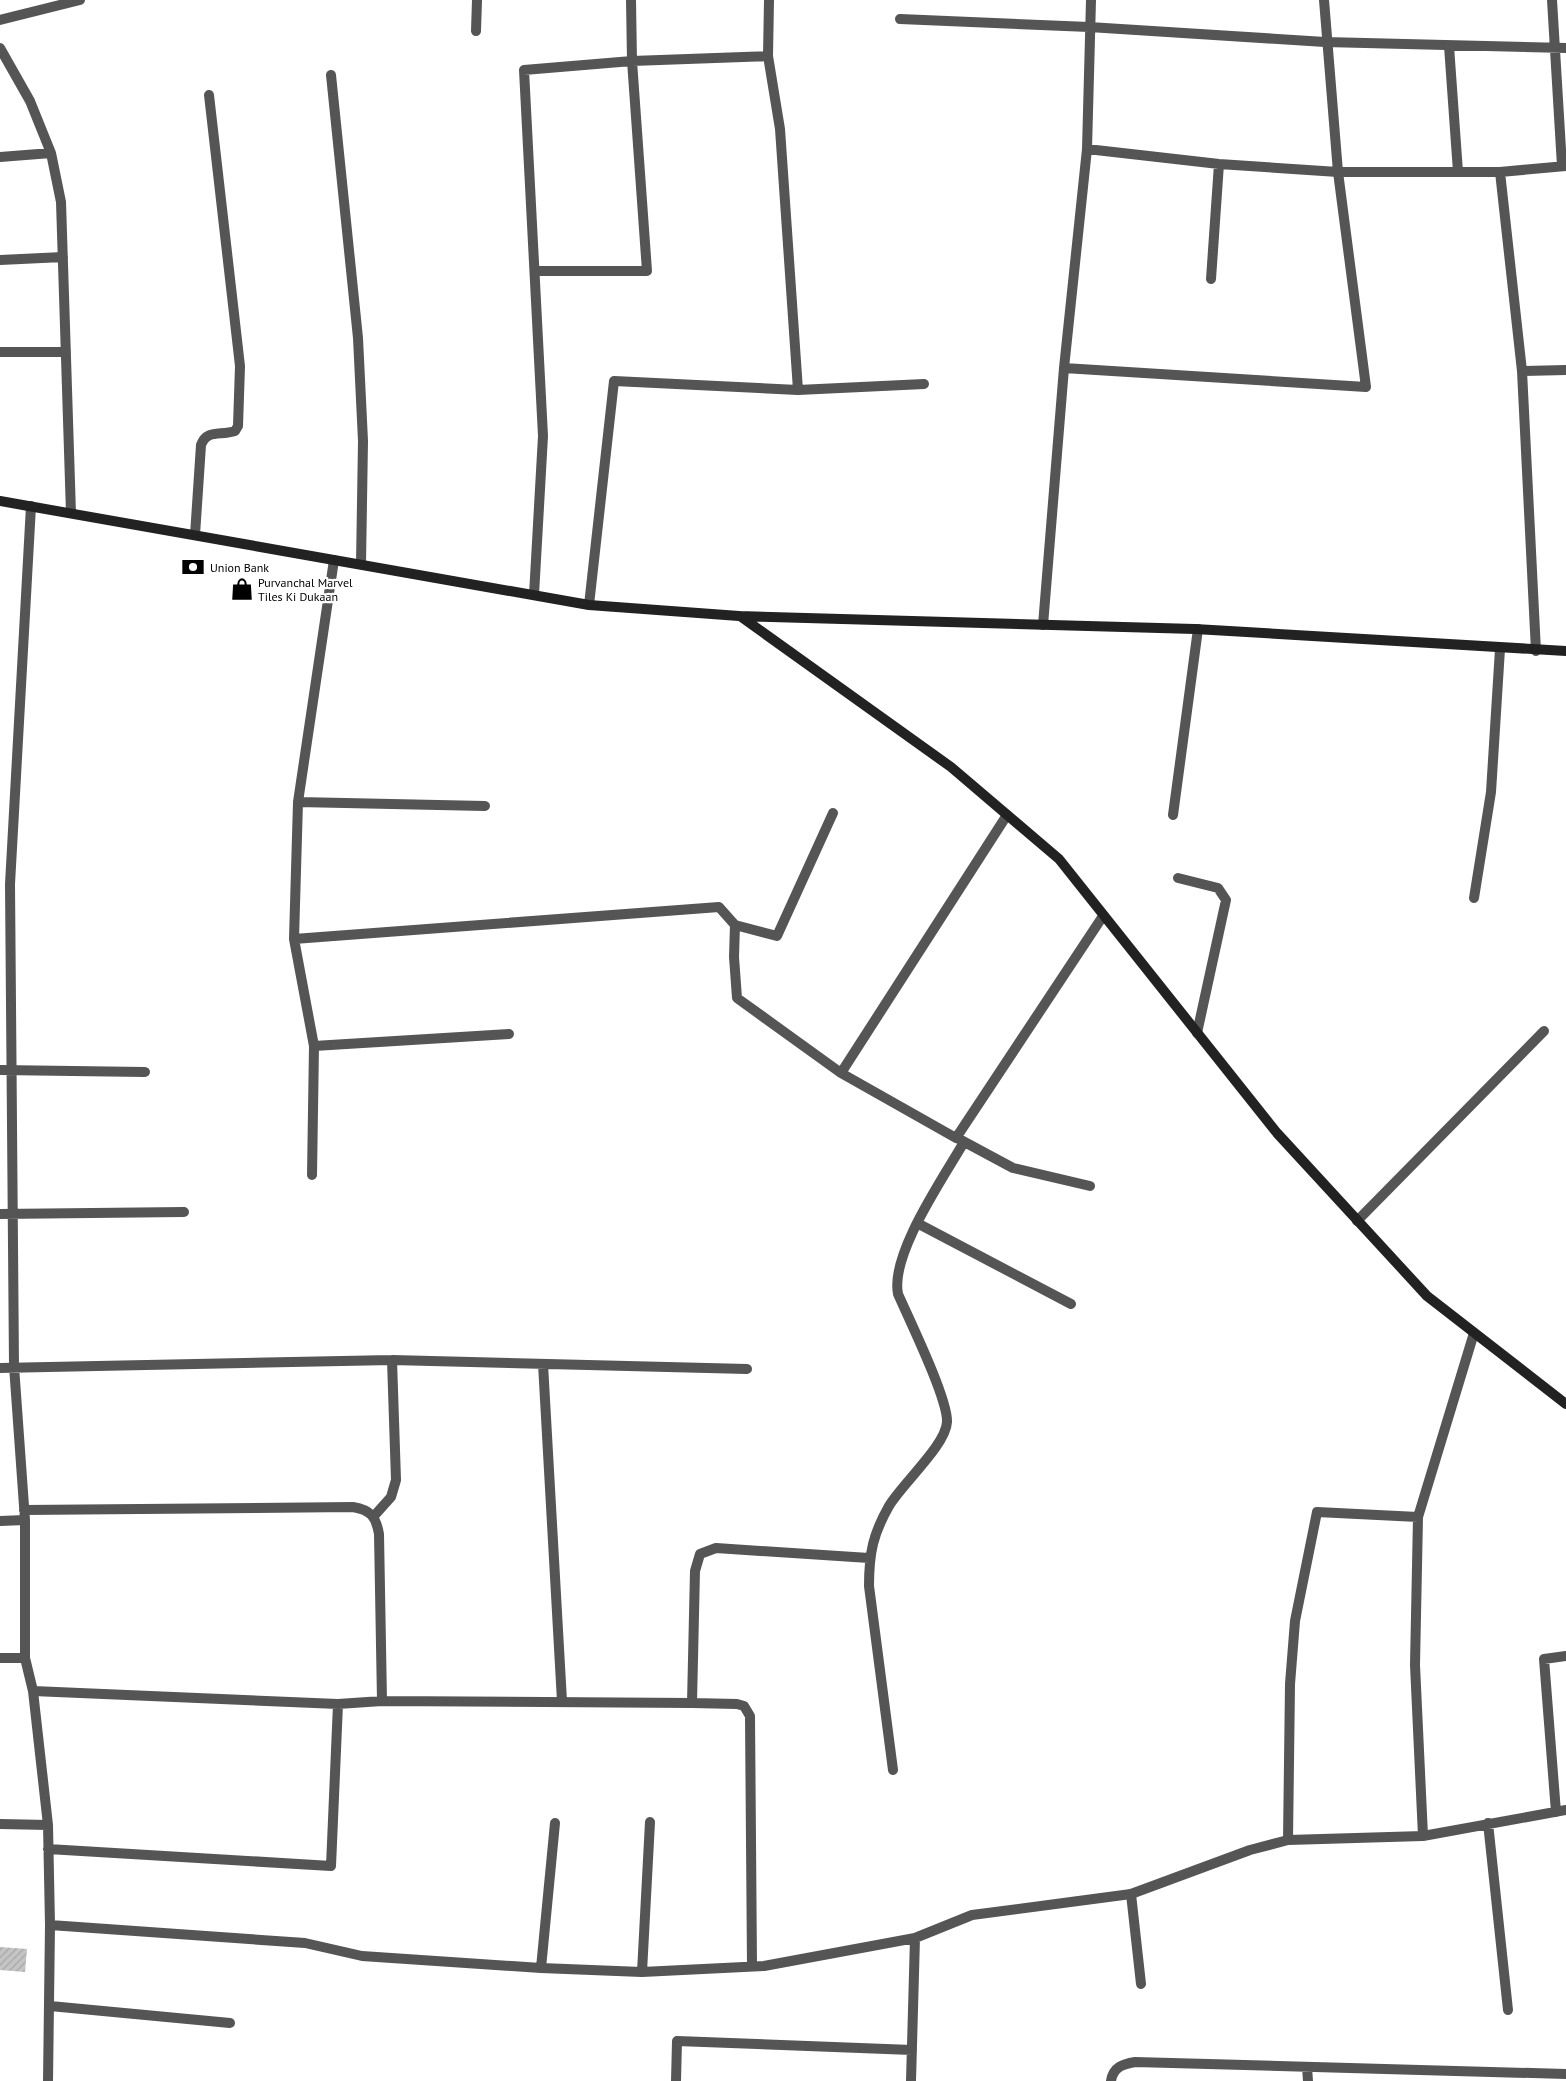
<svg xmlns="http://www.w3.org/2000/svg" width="1566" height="2081" font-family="'PT Sans',sans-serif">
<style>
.building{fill:url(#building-hatch)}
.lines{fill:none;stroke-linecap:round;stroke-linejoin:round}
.lane{stroke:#555;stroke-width:10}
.street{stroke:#555;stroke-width:10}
.secondary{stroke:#222;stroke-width:10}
.labels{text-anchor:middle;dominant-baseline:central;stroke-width:4.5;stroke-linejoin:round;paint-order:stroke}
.poi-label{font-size:12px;fill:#000;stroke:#fff;text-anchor:start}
</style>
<defs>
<pattern id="building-hatch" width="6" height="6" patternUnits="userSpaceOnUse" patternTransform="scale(1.25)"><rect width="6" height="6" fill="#c4c4c4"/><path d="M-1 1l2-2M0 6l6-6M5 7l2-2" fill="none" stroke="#a7a7a7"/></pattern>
</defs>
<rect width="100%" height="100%" fill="#fff"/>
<path class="building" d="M0,1947L27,1949L25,1972L0,1970Z"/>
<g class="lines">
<path class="lane" d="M1173,815L1198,629
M1474,898L1491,792L1500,649
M1357,1221L1544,1031
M1131,1894L1141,1984"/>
<path class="street" d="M1552,0L1562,166
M900,19L1089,27L1325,42L1566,48
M0,20L80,0
M476,31L477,0
M1449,46L1458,172
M0,48L30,101L51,153L61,202L71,513
M331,75L358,338L363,441L361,564
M1087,149L1219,164L1338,172H1500L1566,166
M0,157L51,153
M1500,172L1522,371L1536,651
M0,260L63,257
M535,271H647L632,61L631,0
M1211,279L1219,164
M0,352H66
M1064,368L1366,387L1338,172L1324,0
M1522,371L1566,370
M798,390L924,384
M31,506L10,884L14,1366L25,1520V1658L33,1691L48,1825L50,1925L48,2081
M195,535L201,445C207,429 220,436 235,431L238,426L240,366L209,95
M334,560L298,802L294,939L719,907L735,925L734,957L737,998L841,1073L956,1138L1103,916
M534,595L543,436L524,70L632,61L768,56
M589,605L614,381L798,390L780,129L768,56L769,0
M1043,625L1064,368L1087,149L1091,0
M298,802L485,806
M1178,878L1218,888L1226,900L1197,1033
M735,925L777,936L833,813
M294,939L314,1046L509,1034
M0,1070L145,1072
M841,1073L1007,815
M959,1139L1013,1168L1090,1186
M312,1175L314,1046
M0,1214L184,1212
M917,1223L1071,1304
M543,1364L562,1701
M0,1368L392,1360L747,1369
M24,1510L353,1507C371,1510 376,1517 379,1534L382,1701
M374,1516L391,1497L396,1480L392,1360
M1418,1517L1474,1333
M0,1521L25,1520
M0,1658H25
M33,1691L338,1704L382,1701L692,1703L695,1571L700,1554L716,1548L869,1558
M692,1703L737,1704L744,1706L750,1716L752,1966
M893,1770L869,1586C869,1553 873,1534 889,1506C902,1484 946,1445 947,1422C948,1399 909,1319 898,1294C890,1254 944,1177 964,1142
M1556,1812L1544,1659L1566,1656
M1488,1823L1508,2010
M0,1824L48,1825
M1288,1840L1290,1684L1295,1621L1317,1512L1418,1517L1415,1665L1423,1836
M48,1849L331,1866L338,1704
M50,1925L305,1943L362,1956L541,1968L642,1972L764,1966L915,1938L972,1915L1131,1894L1250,1850L1288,1840L1423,1836L1566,1810
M541,1968L555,1823
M642,1972L650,1822
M50,2006L230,2023
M1307,2067L1308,2081
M676,2081L677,2041L912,2050
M911,2081L915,1938
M1111,2081C1113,2067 1123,2064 1135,2062L1566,2074"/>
<path class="secondary" d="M0,501L589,605L739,616L1195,629L1566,651
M740,616L951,767L1059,859L1277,1133L1427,1296L1566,1404"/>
</g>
<defs>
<symbol id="bank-bare" viewBox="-9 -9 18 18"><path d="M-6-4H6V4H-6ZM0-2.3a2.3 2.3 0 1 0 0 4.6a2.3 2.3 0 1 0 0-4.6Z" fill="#000" stroke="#fff" stroke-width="2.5" paint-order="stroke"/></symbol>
<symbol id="shop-bare" viewBox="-9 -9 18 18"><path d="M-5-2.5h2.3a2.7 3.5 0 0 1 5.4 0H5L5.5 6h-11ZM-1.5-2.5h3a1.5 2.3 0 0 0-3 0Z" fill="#000" stroke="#fff" stroke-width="2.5" paint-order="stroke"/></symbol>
</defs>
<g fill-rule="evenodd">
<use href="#bank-bare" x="177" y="551" width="32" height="32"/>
<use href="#shop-bare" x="226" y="573" width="32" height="32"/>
</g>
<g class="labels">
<g class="poi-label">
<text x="210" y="567">Union Bank</text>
<text x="258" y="582">Purvanchal Marvel<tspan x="258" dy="14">Tiles Ki Dukaan</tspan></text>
</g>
</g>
</svg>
